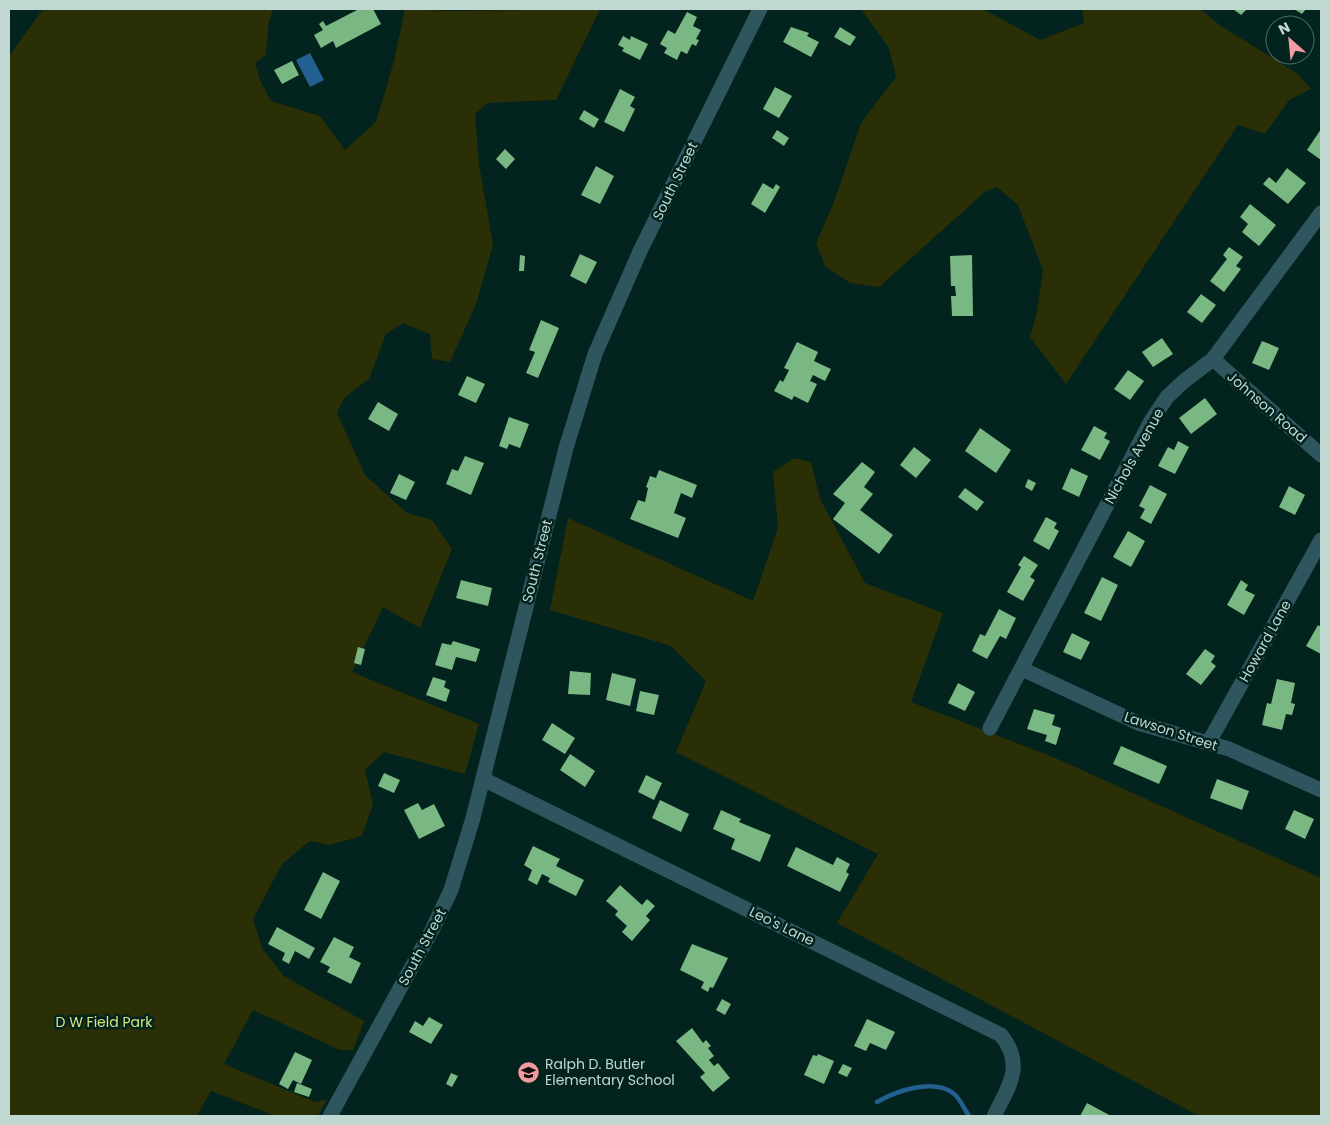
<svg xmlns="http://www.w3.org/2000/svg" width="1330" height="1125" font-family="Poppins,sans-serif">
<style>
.green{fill:#2b2f06}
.water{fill:#236091}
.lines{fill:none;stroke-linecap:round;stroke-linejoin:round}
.stream{stroke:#236091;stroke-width:4.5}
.building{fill:#79b882}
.minor{stroke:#2f555e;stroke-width:15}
.labels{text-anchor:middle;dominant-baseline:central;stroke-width:5;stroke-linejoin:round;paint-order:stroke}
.street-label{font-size:14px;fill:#c1d7d2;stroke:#02231e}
.park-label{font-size:14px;fill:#d7e57b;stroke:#02231e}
.poi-label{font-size:14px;fill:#c1d7d2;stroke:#02231e;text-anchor:start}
</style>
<rect width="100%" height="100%" fill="#02231e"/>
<path class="green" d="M43,9H273L268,26L266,55L255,63L260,80L271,101L320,116L345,150L376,122L394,61L405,9L449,11L600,9L556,100L488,103L475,114L479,164L493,245L476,304L450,362L432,359L430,334L403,323L386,334L369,379L345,397L337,413L365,475L407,513L432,520L452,549L420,628L383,607L352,672L479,724L465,774L384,752L365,770L373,804L362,836L330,845L310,841L282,864L253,919L262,948L284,976L364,1021L353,1050H340L253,1010L224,1064L315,1102L327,1099L318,1116H275L211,1091L197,1116H9V56Z
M861,9H983L1040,40L1084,23L1082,9H1200L1221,26L1298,74L1311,89L1289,100L1265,134L1238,125L1066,384L1030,337L1036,317L1043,270L1018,205L997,187L986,191L879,287L850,283L825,266L816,243L834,202L861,123L896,77L889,48Z
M794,458L811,462L820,499L865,583L943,613L911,702L1053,757L1321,878V1116H1199L837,923L878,854L676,752L706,681L671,646L550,610L568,518L753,601L778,528L773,472Z"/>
<path class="water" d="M310,53L324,80L310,87L296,60Z"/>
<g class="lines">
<path class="stream" d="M877,1102C896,1091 933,1078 953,1093C960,1098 964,1109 969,1116"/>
</g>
<path class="building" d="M359,9H373L381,24L336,48L333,41L321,48L314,35L323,30L319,24L323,21L326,26Z
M1233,9H1247L1241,15Z
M1294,9H1306L1302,14Z
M687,12L697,17L693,26L701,30L696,39L699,40L696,46L692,44L687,54L681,51L677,60L664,53L667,48L660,44L668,30L675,34Z
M791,27L809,33L807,36L819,42L811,57L783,42Z
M840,27L856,37L850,46L834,37Z
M623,36L630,40L631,36L648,44L640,60L622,51L624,48L618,45Z
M292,61L299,75L282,84L274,70Z
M775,87L792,96L779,118L763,109Z
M620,89L635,97L630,106L635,109L624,132L604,122Z
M584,110L599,119L594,128L579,119Z
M1321,129V160L1307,150Z
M777,130L789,138L784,146L772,138Z
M505,149L515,159L506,169L496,159Z
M596,166L614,176L600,204L581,195Z
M1287,168L1306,183L1288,204L1263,184L1269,177L1276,183Z
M763,183L773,189L776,184L780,187L765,213L751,204Z
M1250,204L1276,225L1259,246L1242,232L1248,224L1240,217Z
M1229,247L1243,257L1236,266L1241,269L1224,292L1210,281L1227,259L1223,255Z
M580,254L597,262L586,284L570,276Z
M520,255L525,256L524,271H519Z
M972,255L973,316H952L951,296H956L955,286H951L950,256Z
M1201,294L1216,305L1202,323L1187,312Z
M541,320L559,328L538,378L526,373L535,352L529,350Z
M1162,338L1173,354L1153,367L1142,352Z
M1262,341L1279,348L1269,370L1252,363Z
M797,342L818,352L814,361L831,369L825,381L813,375L810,381L817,384L808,403L794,396L792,400L774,391L780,380L783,382L789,370L784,368Z
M1128,370L1144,381L1130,400L1114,389Z
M467,376L485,384L476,403L458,395Z
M1205,398L1217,414L1191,434L1179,418Z
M378,402L398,414L389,431L368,419Z
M509,417L529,424L520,448L509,444L507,449L499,446Z
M1094,426L1107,433L1104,438L1110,441L1100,460L1081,450Z
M980,428L1011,450L996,473L965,451Z
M1178,441L1189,447L1175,474L1158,466L1168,447L1174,450Z
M914,447L931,460L916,478L900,465Z
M465,456L484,463L471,495L446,484L452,469L458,471Z
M862,462L875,472L864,487L873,494L860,510L893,535L879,554L833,519L845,503L833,494Z
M1071,468L1088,476L1079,497L1062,489Z
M659,470L697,485L692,498L681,493L674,513L686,518L678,538L630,519L638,500L645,502L648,488L646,487L650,476L656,478Z
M399,474L415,482L406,500L390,493Z
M1028,479L1036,483L1032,491L1025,487Z
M1150,485L1167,494L1151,524L1140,518L1145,509L1139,506Z
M1289,486L1305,495L1295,515L1279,507Z
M965,488L984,502L977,511L958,497Z
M1046,517L1057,523L1054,528L1059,531L1049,550L1033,541Z
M1128,531L1145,541L1131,567L1113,557Z
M1024,556L1038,565L1030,577L1035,580L1023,601L1007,592L1021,567L1018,565Z
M1102,577L1118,585L1101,621L1084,613Z
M461,580L492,588L488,606L456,598Z
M1241,580L1248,585L1245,590L1255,595L1244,615L1227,605Z
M999,609L1016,618L1006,639L1000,636L987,659L972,651L980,634L985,636Z
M1318,625L1321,627V654L1306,646Z
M1072,633L1090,642L1081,660L1063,652Z
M453,641L480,649L476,662L456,657L452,670L435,665L442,643L451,645Z
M358,647L365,649L361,665L354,663Z
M1205,649L1215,656L1211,662L1216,666L1201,685L1186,674Z
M570,671L591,673L590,695L568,694Z
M612,673L636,679L630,706L606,700Z
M433,677L446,681L444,687L450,690L446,702L426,695Z
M1277,679L1295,683L1291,703L1295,704L1292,715L1286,714L1282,730L1262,725L1267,703L1271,704Z
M958,683L975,692L965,711L948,703Z
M640,691L659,695L654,715L636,711Z
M1034,709L1055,715L1052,725L1061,728L1056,745L1045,741L1047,735L1027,729Z
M552,723L575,738L565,754L542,740Z
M1121,746L1167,766L1159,784L1113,764Z
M570,754L595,771L585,787L560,770Z
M384,773L400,780L394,793L378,786Z
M646,775L662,783L654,800L638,792Z
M1217,779L1249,791L1242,810L1210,798Z
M660,800L689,814L681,832L652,818Z
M418,803L422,810L434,804L445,826L419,839L404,810Z
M721,810L741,819L739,822L771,835L760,862L731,849L735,839L713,829Z
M1294,810L1314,819L1305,839L1285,829Z
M533,846L560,859L556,866L584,880L576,896L548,882L550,878L542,874L537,885L528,880L532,870L524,865Z
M796,847L833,865L837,857L850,864L846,872L849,874L840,892L787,866Z
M323,872L340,881L321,919L304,910Z
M620,885L642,905L647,899L655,906L646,916L650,920L632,941L622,932L627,926L615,915L618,911L606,901Z
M277,927L315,948L309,959L295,951L289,964L282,960L285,953L268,944Z
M334,937L354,947L349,957L361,963L351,984L327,972L330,967L320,962Z
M692,944L728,958L713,988L710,987L708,992L701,988L704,982L680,970Z
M722,999L731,1004L725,1015L716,1010Z
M429,1017L443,1025L431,1044L409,1032L415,1021L423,1026Z
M867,1019L895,1032L886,1050L870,1043L866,1051L854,1046Z
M692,1028L703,1043L706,1040L711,1046L708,1048L714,1056L709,1060L714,1066L718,1063L730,1078L713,1092L700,1077L705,1073L676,1041Z
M295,1052L312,1060L301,1084L293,1080L288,1089L279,1084Z
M818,1054L834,1061L824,1084L804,1075L813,1055L817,1056Z
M843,1064L852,1068L847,1077L838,1073Z
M451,1073L458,1076L452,1087L446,1084Z
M297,1083L312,1089L309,1097L294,1092Z
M1087,1103L1111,1116H1080Z"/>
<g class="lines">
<path class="minor" d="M1213,359L1321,455
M1022,669L1138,723L1229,749L1321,790
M990,728L1151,421L1167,397L1183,382L1213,359L1321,213
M1209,742L1321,540
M483,779L1001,1035C1025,1065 1009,1086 994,1116
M330,1116L432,930L451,890L473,818L566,448L595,354L641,249L760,9"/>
</g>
<defs>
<symbol id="school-disc" viewBox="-11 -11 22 22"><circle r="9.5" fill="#f49b9f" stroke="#02231e"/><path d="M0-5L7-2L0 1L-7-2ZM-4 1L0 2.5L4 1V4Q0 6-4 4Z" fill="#111"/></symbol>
</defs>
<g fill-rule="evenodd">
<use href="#school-disc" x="516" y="1060" width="25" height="25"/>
</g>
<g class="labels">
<g class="street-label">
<text transform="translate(675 181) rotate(-64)">South Street</text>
<text transform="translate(1267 407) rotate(41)">Johnson Road</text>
<text transform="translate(1134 456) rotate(-61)">Nichols Avenue</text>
<text transform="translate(537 561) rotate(-76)">South Street</text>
<text transform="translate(1265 641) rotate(-61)">Howard Lane</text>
<text transform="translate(1171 731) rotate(18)">Lawson Street</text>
<text transform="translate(782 926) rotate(26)">Leo's Lane</text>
<text transform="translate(422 947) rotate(-62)">South Street</text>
</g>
<g class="park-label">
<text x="104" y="1022">D W Field Park</text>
</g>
<g class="poi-label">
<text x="545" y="1064">Ralph D. Butler<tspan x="545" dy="16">Elementary School</tspan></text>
</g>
</g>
<rect width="1330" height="1125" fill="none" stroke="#c1d7d2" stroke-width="20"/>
<g transform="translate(1290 40) rotate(333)"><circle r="24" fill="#02231e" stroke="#4e6b66"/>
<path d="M0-4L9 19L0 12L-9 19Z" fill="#f49b9f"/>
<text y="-8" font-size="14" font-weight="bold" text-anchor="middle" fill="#c1d7d2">N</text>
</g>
</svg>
